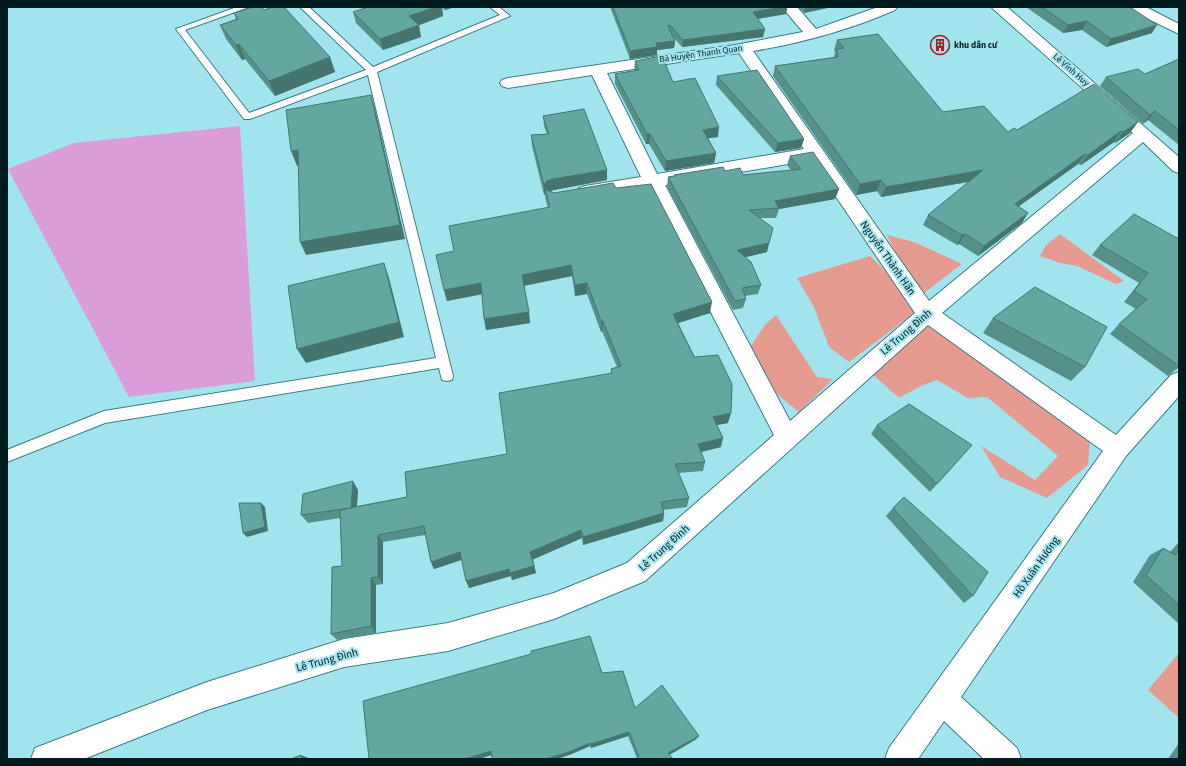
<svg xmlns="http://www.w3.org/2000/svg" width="1186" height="766" font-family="'Source Sans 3',sans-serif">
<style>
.green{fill:#e69b91}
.water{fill:#db9dd9}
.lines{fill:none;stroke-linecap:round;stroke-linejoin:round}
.lane-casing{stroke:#3b7d87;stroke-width:2}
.street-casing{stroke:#3b7d87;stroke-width:2}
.secondary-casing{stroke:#3b7d87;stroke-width:2}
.lane{fill:#fff;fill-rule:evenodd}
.street{fill:#fff;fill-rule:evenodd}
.secondary{fill:#fff;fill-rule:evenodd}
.wall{fill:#56908a}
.shaded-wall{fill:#467570}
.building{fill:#64a7a0;stroke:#467570}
.labels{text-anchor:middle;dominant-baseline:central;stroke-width:4;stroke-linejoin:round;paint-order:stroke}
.far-poi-label{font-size:9px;font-weight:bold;fill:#001b1e;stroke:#a1e4ee;text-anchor:start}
.far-street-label{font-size:9px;fill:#001b1e;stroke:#a1e4ee}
.street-label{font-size:11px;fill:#001b1e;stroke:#a1e4ee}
</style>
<rect width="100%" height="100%" fill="#a1e4ee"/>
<path class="green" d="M1060,234L1124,281L1116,284L1077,266L1060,263L1040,256L1046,245Z
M887,235L914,242L962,264L916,299Z
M870,256L922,307L849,362L829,347L814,307L797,278Z
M776,315L817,377L833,379L799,412L772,390L744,356L765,325Z
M926,325L1015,382L1090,439L1088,465L1047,498L1000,477L981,446L1035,480L1058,456L987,397L968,398L937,380L921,386L899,398L871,373Z
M1179,653V718L1148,690Z"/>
<path class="water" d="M240,126L255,381L129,397L8,169L74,143Z"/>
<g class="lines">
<defs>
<path id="lane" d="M237,7H249L185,30L249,113L366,70L300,7H309L373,67L500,15L490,7H499L510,16L377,72L453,376L452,380L447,381L442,380L439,368L105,423L7,462V450L104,411L436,358L368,75L250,119H244L176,29Z"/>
<path id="street" d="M782,7H797L816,29L878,7H897L895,10C849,30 802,43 753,51L929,301L1133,133L991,7H1007L1179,157V173L1173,171L1143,142L942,313L1116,435L1171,375L1179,372V396L1126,456L961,697L1017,748L1021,759H984L944,721L918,759H885L889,748L1103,451L928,325L645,581L554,619L448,651L344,667L207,710L84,759H31L35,748L207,682L344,639L448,623L554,593L627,563L774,435L647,188L585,198L579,196L576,192L579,188L585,186L641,177L592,75L508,88L502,86L500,83L502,80L508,78L735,45L803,32ZM739,53L804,149L657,174L607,73ZM811,160L915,313L790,421L665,185Z"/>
<path id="secondary" d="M1128,7H1146L1179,24V34L1130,10Z"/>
</defs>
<use href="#lane" class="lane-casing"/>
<use href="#street" class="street-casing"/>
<use href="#secondary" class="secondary-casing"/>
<use href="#lane" class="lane"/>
<use href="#street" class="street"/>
<use href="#secondary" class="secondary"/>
</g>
<path class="wall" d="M368,7H455L445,10L442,8L443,16L418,25L421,37L383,50L356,23L353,12Z
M610,7H787L786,14L757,19L765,29L763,37L682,47L673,37L675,41L674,48L657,50V55L630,59Z
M798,7H832L804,13Z
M1026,7H1130L1152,33L1106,47L1082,30L1063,33Z
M264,10L330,57L335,72L275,96L245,59L242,60L226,39L220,25L236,19L234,13Z
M837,40L943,112L1008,132L1017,130L1094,84L1130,133L1115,143L1114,142L1081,165L1078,164L1019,206L1022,223L978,256L959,244L957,245L923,225L928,215L969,182L881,197L877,191L856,195L773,76L775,66L834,57L835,52L834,50Z
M1179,59V145L1148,120L1143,124L1100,86L1106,77L1145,74Z
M635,61L673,82L718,137L708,138L716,153L714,163L665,171L649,144H646L615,84V74L634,71Z
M717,76L804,139L801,148L775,152L716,85Z
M543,116L607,180L554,190L549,191L554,193L616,188L710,313L678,323L728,423L717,425L721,447L701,452L705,462L703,471L678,473L689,498L687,507L663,510L664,513L663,521L583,545L582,538L533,559L536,573L512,580L511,576L469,588L462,560L434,569L431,562L425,535L383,542V584L376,585V633L337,640L331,634L342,566L340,518L308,523L301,515L358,490L357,506L407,497L507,454L611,373V369L617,367L602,331L601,332L587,294L575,296L572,276L524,285L530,323L486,330L482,294L447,301L444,290L454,251L548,208L546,201L545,194L544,195L532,146L531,135L547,134L544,126Z
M790,156L839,189L835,199L779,209L776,218H760L769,243L767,252L745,257L761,285L758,294L744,296L746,299L743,308L733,310L667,187L668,177L674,176V175L725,171L743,175L791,170L787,165Z
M1179,236V367L1168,376L1110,334L1119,324L1136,309L1124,302L1139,283L1092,255L1100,245L1177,238Z
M993,318L1085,367L1071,381L983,333Z
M877,425L972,445L930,492L871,434Z
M893,508L973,596L964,603L886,516Z
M1179,542V624L1133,582L1150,555L1163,548L1170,552Z
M602,673L635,708L699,736L695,740L637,758L628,736L591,748L590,746L569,755H492L479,759H369Z
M1179,743V759H1168Z"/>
<path class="shaded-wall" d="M436,7H442L443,16L412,28L409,16Z
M444,7H455L445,10Z
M783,7H787L786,14L751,20L753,12Z
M806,7H832L804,13Z
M1087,21L1082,30L1063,33L1068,25Z
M419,25L421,37L383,50L380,39Z
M1157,25L1152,33L1106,47L1111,39Z
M765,29L763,37L682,47L683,40Z
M675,41L674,48L657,50V55L630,59V51L656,43Z
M239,44L245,59L242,60L236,45Z
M330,57L335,72L275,96L269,81Z
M371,95L375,109L405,239L306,255L300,242Z
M1155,111L1148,120L1143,124L1150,115Z
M1138,122L1130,133L1115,143L1123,132Z
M719,127L718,137L702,139L703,130Z
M1121,131L1114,142L1081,165L1088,155Z
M647,134H650L649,144H646Z
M804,139L801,148L775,152L778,143Z
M298,150L304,164L297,166L291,151Z
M716,153L714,163L665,171L666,161Z
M1085,154L1078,164L1008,214L1015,204Z
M607,170V180L554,190L548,192L545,189V194L544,195V185L547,181L553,179Z
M983,170L977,180L881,197L886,187Z
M881,180L877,191L856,195L860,184Z
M839,189L835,199L779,209V208L775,201Z
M1028,213L1022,223L978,256L984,246Z
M965,234L959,244L957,245L962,235Z
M769,243L767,252L735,260L737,250Z
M384,263L389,278L404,337L306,363L297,349Z
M571,265L572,276L524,286L522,275Z
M481,283L483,294L447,301L444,290Z
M587,283V294L575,296V285Z
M712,302L710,313L672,325L673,314Z
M529,312L530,323L486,330L484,319Z
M601,321H603L602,331L601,332Z
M731,413L728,423L711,426L713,417Z
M723,438L721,447L696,453L698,444Z
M353,481L358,490L356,516L351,508Z
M261,503L265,507L268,531L247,537L243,533Z
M664,513L663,521L583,545V537Z
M581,530L582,538L532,560L530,552Z
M378,535L383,542V584L378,577Z
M460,552L463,559L434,569L431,562Z
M534,566L536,573L512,580L511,576L469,588L466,581L509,569Z
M371,578L376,585V633L371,626Z
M629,732L628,736L591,748V744Z
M699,736L695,740L666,757L668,753Z
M590,743V746L569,755L558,759H546Z
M491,751L494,754L479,759H465Z
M301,755L311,759H302Z"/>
<path class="building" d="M253,7H262L264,10L273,7H284L330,57L269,81L239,44L236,45L220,25L238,19L234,13Z
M368,7H436L409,16L419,25L380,39L353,12Z
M613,7H783L753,12L765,29L683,40L670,25L668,26L675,41L656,43L657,47L630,51Z
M1042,7H1130L1157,25L1111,39L1087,21L1068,25Z
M878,34L943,112L984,106L1008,132L1014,128L1017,130L1094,84L1138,122L1123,132L1121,131L1088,155L1085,154L1015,204L1028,213L984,246L965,234L962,235L928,215L983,170L886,187L881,180L860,184L775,66L838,57L837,49L844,48L837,40Z
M662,56L673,82L695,78L719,127L703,130L716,153L666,161L650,134H647L615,74L639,70L635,61Z
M1179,59V130L1155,111L1150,115L1106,77L1138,69L1145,74Z
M757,70L804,139L778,143L717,76Z
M371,95L400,225L300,242L298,150L291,151L286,110Z
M584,109L607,170L553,179L547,181L544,185L531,135L549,134L543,116Z
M813,152L839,189L775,201L779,208L749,210L773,228L769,243L737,250L751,262L761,285L742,288L746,299L735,301L668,177L675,176L674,175L723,167L725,171L740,168L743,175L801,169L790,156Z
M613,183L616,188L651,184L712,302L673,314L694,357L718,355L732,384L731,413L713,417L723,438L698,444L705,462L675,464L689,498L661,502L664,513L583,537L581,530L530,552L534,566L510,573L509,569L466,581L460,552L431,562L424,526L378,535V577L371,578V626L331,634L332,567L342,566L340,510L407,497L405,472L507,454L499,393L612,373L611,369L621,366L603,321H601L587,283L575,285L571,265L522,275L529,312L484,319L481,283L444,290L436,255L454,251L449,226L550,207L545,189L554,193Z
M1134,214L1177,238L1179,236V366L1119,324L1147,299L1134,291L1148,273L1100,245Z
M384,263L399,322L297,349L288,286Z
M1035,287L1107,327L1085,367L993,318Z
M909,404L972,445L937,484L877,425Z
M353,481L351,508L301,515L303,494Z
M904,497L988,572L973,596L893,508Z
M239,503H261L265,527L243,533Z
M1163,548L1175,555L1179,550V605L1146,575Z
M590,636L602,673L623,671L635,708L662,685L699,736L668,753L673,759H635L639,757L629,732L591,744L590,743L569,752L546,759H492L491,751L465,759H369L363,701L531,654V651Z
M301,755L302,759H291Z"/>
<defs>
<symbol id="building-ring" viewBox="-11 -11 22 22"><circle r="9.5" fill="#a1e4ee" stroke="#ac1a19" stroke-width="1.5"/><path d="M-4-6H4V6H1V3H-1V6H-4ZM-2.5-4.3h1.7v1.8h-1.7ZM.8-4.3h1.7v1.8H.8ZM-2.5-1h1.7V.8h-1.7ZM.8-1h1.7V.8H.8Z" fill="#ac1a19"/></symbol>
</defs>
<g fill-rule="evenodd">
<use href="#building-ring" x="929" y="34" width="22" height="22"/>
</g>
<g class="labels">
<g class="far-poi-label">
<text x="954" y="45">khu dân cư</text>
</g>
<g class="far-street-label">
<text transform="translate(701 54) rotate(-8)">Bà Huyện Thanh Quan</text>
<text transform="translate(1071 70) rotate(41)">Lê Vĩnh Huy</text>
</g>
<g class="street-label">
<text transform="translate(888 258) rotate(55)">Nguyễn Thành Hãn</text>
<text transform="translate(906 332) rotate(-41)">Lê Trung Đình</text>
<text transform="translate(664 548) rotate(-42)">Lê Trung Đình</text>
<text transform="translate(1036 567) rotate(-55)">Hồ Xuân Hương</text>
<text transform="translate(327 660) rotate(-15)">Lê Trung Đình</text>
</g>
</g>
<rect width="1186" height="766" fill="none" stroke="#001b1e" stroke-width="16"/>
</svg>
